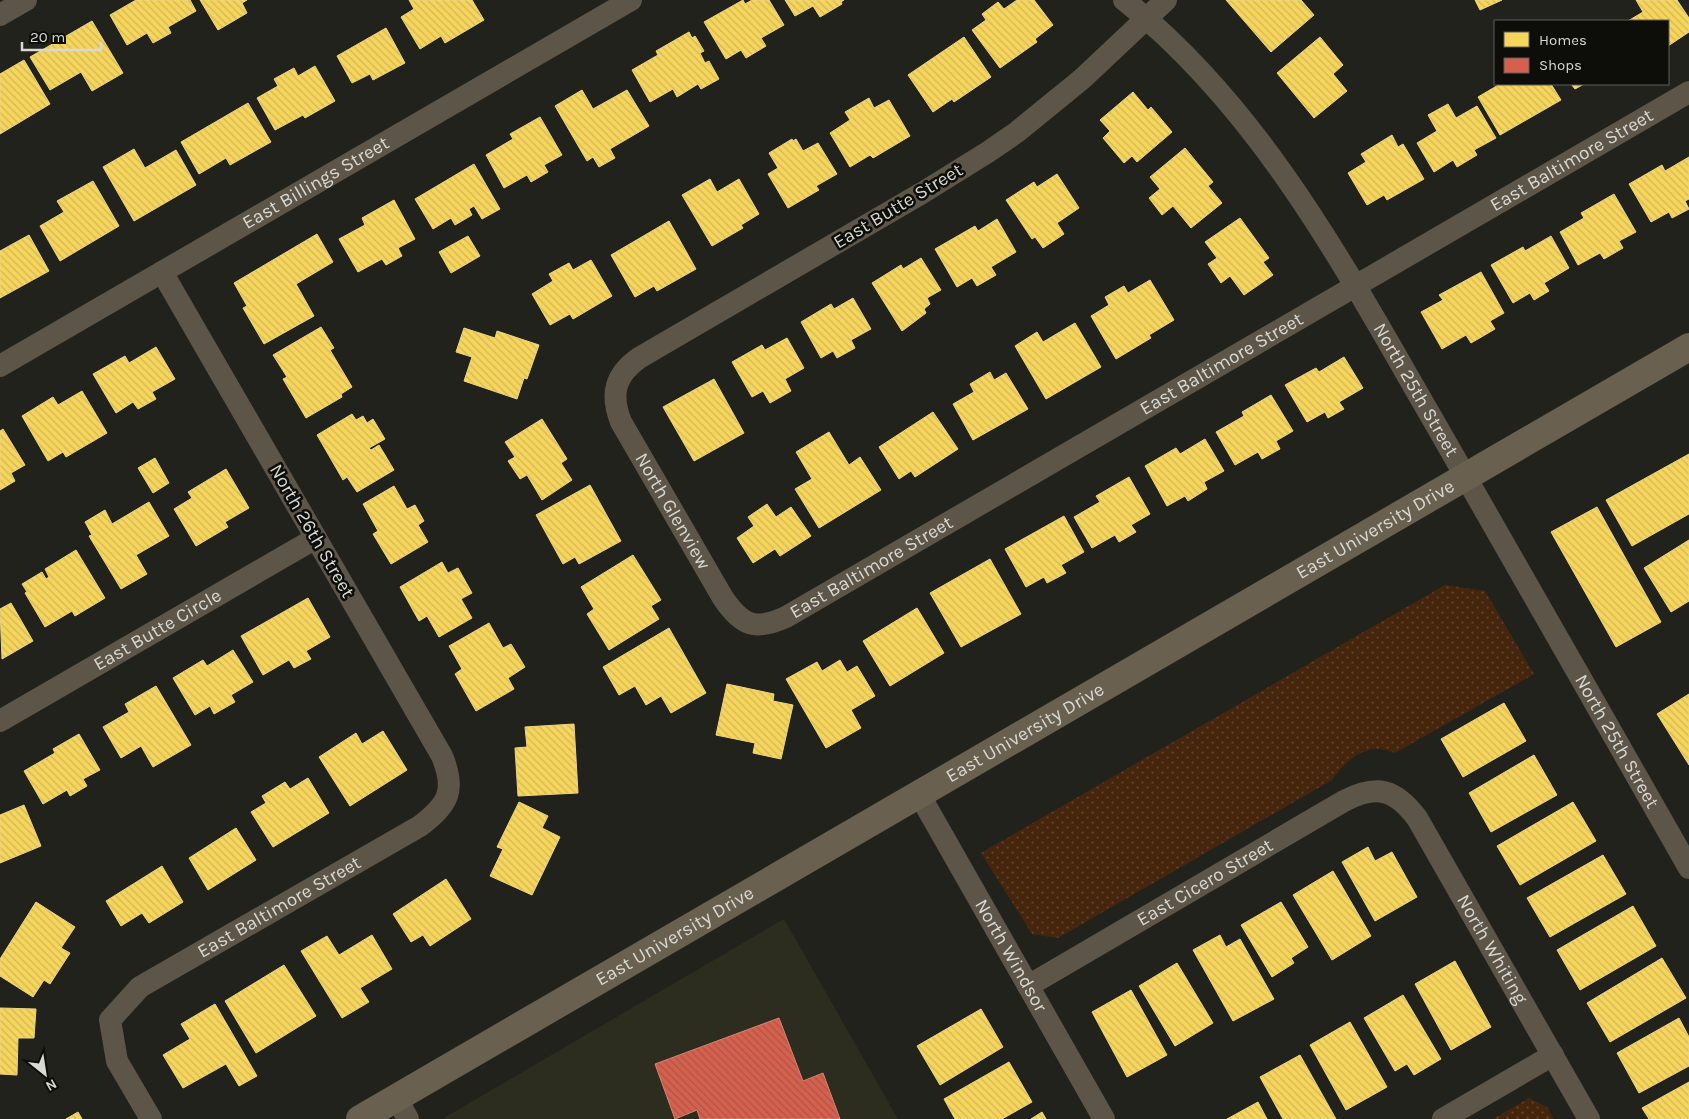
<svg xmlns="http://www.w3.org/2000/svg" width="1689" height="1119" font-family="Karla,sans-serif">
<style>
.built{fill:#2c2c1f}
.park{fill:url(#park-dots)}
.homes{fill:url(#homes-back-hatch);stroke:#edd680}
.shops{fill:url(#shops-back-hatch);stroke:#d78475}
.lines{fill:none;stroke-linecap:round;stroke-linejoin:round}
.minor{stroke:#5d5548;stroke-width:22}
.secondary{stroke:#696050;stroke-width:28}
.labels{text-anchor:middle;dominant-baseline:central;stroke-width:5;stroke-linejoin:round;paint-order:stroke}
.street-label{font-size:19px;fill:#d9d9d3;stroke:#0d0d09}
</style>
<defs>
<pattern id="park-dots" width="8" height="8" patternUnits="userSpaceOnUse" patternTransform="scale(1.25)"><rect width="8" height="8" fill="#46250d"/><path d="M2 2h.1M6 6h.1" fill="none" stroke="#60442f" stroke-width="1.8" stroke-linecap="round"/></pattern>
<pattern id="homes-back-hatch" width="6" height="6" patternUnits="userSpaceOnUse" patternTransform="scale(1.25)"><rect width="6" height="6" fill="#f6d55c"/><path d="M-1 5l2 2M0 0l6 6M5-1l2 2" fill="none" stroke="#d2b756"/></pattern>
<pattern id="shops-back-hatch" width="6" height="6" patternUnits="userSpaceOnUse" patternTransform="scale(1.25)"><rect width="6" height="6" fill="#d6604d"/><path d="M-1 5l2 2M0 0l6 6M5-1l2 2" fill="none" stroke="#a95749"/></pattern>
</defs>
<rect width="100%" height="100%" fill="#22221d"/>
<path class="built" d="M784,919L898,1119H442Z"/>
<path class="park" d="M1445,585L1485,591L1534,674L1395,753C1368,741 1347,758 1332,780L1058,938L1032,934L981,853Z
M1529,1098L1547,1107L1554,1119H1493Z"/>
<path class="homes" d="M136,0H190L196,11L168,27L171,33L153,43L147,33L127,45L110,15Z
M200,0H247L242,3L247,13L218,30Z
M409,0H472L484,20L445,43L441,36L420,49L401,17L414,9Z
M743,0L745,4L752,0H769L784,25L761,38L766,46L746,58L741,50L726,59L704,22Z
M785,0H844L841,2L842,4L820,17L813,6L795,16Z
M1017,0H1034L1053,25L1035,39L1037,42L1000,68L972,30L986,20L982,14L998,2L1004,9Z
M1226,0H1301L1314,15L1271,52Z
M1475,0H1502L1480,10Z
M1636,0H1677L1689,18V32L1668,46V21H1628L1643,12Z
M92,21L123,73L92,91L81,72L50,90L30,57Z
M386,28L405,63L373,80L370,74L352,83L337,56Z
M689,32L692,38L695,36L704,51L700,53L705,63L709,61L719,79L701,89L698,84L677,97L673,89L650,102L632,70L658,55L656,51Z
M964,37L991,77L954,102L952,99L933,112L908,75Z
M1320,37L1343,65L1333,74L1347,91L1314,118L1277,73Z
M24,60L50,104L0,134V74Z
M315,66L335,101L305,118L303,115L275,130L257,98L278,86L274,79L294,68L298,76Z
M1500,84H1551L1561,100L1500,135L1478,97Z
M1571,84H1584L1575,89Z
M582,90L593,109L627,90L649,126L610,149L615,158L599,167L593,157L587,161L555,106Z
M1133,92L1148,110L1151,107L1172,132L1137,162L1132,156L1124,163L1103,138L1110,131L1100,120Z
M869,98L874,108L889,100L910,136L873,158L870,155L850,167L830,133L850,120L845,112Z
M248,103L271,142L230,165L226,158L199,174L181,142Z
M1448,104L1456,118L1477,106L1496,138L1474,150L1477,155L1457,167L1453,160L1434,172L1417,143L1437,131L1428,115Z
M540,117L562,155L544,165L548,172L531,182L527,175L504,188L486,155L513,139L510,134Z
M1392,135L1398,147L1403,144L1424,179L1387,200L1384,195L1367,205L1348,173L1366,162L1361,154Z
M792,139L793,141L796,139L803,151L818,143L837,174L816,186L819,190L788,208L768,174L778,168L769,153Z
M1185,148L1213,182L1208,186L1222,203L1191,228L1173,206L1162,215L1149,198L1160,189L1150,177Z
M134,149L145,168L176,150L196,185L134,221L103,167Z
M1689,157V199L1685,201L1689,209L1672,218L1669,212L1651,222L1629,184L1662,165L1665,171Z
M474,164L500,209L482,219L474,206L469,209L472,215L455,225L451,218L433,229L415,199Z
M1057,174L1079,208L1057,223L1064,234L1043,248L1035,237L1032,239L1006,200L1034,182L1037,187Z
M710,179L717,192L739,179L759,214L741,225L743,228L712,246L682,195Z
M93,181L119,226L60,261L40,226L64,212L57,201Z
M1614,194L1636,232L1619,241L1623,248L1604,259L1600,253L1578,265L1560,232L1584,218L1581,213Z
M394,200L415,239L398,248L402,256L386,265L382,259L358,272L339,239L365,225L362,218Z
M1240,218L1269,258L1263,262L1273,275L1244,295L1230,276L1221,283L1208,264L1217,258L1205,242Z
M997,219L1016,252L991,267L996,275L977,286L972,278L957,287L935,249L975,226L978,231Z
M669,221L696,269L657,291L654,286L635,297L611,255Z
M317,234L333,262L296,284L314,316L264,344L243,308L247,306L234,283Z
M29,235L49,271L0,298V251Z
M468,236L480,256L451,273L439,252Z
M1551,236L1569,268L1544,283L1549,291L1534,300L1530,293L1513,303L1491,265L1523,247L1525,251Z
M921,258L941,290L927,298L930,304L924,309L926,313L902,331L872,283L901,265L903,269Z
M591,260L612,296L573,319L570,314L550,325L532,294L553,281L549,274L569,263L573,270Z
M1481,272L1504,313L1490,321L1495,329L1471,343L1466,335L1442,349L1421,312L1443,300L1439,295Z
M1150,280L1174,320L1149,335L1151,338L1116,359L1091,316L1109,305L1105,297L1124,286L1128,293Z
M853,298L871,329L851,340L855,348L837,358L833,351L821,358L801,322L831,304L834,309Z
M1075,323L1101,367L1046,399L1015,346L1037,332L1043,342Z
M321,327L334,348L330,350L352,387L341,394L342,397L306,418L283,379L287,377L273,355Z
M464,328L495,338L497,331L539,345L527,379L524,378L517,399L464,381L472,357L456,352Z
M787,338L804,368L785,379L791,391L770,403L763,391L752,397L732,362L762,345L765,350Z
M156,347L175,379L152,392L156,399L138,409L133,402L116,413L93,374L125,356L129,363Z
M1344,357L1363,388L1339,402L1344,409L1328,418L1325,412L1307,422L1285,385L1316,368L1319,372Z
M990,372L994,380L1006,373L1028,409L973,440L953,404L974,392L970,384Z
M714,379L744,433L694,461L663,407Z
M82,391L107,433L66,457L63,452L48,461L22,416L53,397L58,405Z
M1271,395L1293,431L1276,441L1280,449L1262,459L1258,452L1235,465L1216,432L1244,416L1242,412Z
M933,412L958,449L915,477L911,471L899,479L879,447Z
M352,414L356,420L363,416L367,423L373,419L385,439L369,448L371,450L379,445L394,470L357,492L347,477L343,480L317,435Z
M542,419L567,459L561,463L572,480L542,500L527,475L520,479L508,461L515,457L505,442Z
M3,429L25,465L11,473L15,481L0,490V431Z
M829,432L849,465L860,457L881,490L819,528L795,489L812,479L796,452Z
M1205,439L1224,471L1204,482L1207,489L1188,501L1185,496L1167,506L1145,466L1176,448L1180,454Z
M1689,454V514L1632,546L1606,500Z
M155,458L169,483L153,493L138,468Z
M226,469L249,508L225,522L228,527L196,546L174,509L192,498L188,492Z
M1129,477L1150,514L1131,525L1136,532L1119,542L1115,535L1092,548L1074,517L1100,502L1096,496Z
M590,485L621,541L579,564L575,557L563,564L536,515Z
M394,486L407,509L415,505L424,521L418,525L428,542L391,564L373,534L378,531L363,504Z
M149,502L169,536L136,555L147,574L121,589L89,536L92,535L85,522L105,510L112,524Z
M767,504L776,517L791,507L811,536L780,556L775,549L753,563L737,538L754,526L748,517Z
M1597,507L1661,622L1616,647L1551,532Z
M1064,516L1084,552L1061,565L1066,573L1047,583L1044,577L1026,587L1005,549Z
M1689,540V601L1671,612L1644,568Z
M76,550L105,598L75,616L72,611L45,627L25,593L27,592L22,584L42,572L46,579L49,577L45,569Z
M633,555L661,600L651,606L659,619L609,650L587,614L594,609L581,587Z
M990,559L1021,614L961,647L930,593Z
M442,562L448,573L458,568L472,593L461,599L472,618L439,637L427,616L419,621L400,587Z
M308,598L330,637L306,651L311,659L294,668L289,660L263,675L241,636Z
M11,603L33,641L2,659L0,609Z
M917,608L944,653L890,686L863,641Z
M489,623L503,648L511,644L525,667L508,678L514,689L476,711L455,674L462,669L449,646Z
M669,628L706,693L671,713L661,696L646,705L635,686L619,695L603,667Z
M233,650L253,682L231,695L235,702L214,714L210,706L195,715L173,678L203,660L207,666Z
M840,660L847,672L857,666L875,696L851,710L861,728L826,748L786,679L817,662L822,671Z
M727,684L774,694L773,701L793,705L781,759L753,753L755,743L716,735Z
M156,686L191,745L153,767L141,746L121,758L103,727L129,712L125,704Z
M1689,694V765L1657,714Z
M1504,703L1526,741L1463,777L1441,739Z
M574,724L578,793L518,796L515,748L527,747L525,727Z
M383,731L407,770L350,806L319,757L356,733L362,744Z
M79,734L100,770L83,779L87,786L70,796L67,790L43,804L24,771L55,753L53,749Z
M1534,755L1557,795L1491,832L1469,793Z
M308,778L329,813L273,847L251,812L266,803L262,796L285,782L290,789Z
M519,802L548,816L542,828L560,837L532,895L490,876L503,849L497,847Z
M1573,802L1596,841L1520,885L1497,846Z
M24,805L41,846L0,863V815Z
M236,828L256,860L208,890L189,858Z
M1368,847L1375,861L1392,852L1417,897L1375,921L1342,862Z
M1603,855L1626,894L1550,937L1527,898Z
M162,866L183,902L149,923L142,913L121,926L106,901Z
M1333,871L1371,936L1332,960L1293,895Z
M446,879L471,919L430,946L423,935L411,942L393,914Z
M36,902L75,927L61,948L70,953L50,984L44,980L33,997L0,976V959Z
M1281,902L1308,947L1291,958L1294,963L1272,977L1241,925Z
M1633,906L1656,946L1580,990L1557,950Z
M372,935L392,969L360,988L369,1002L342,1018L301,951L327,936L339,955Z
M1220,935L1226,947L1240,939L1274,999L1233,1021L1193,950Z
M1662,958L1686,998L1610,1042L1587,1003Z
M1455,961L1491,1027L1451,1050L1415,984Z
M1177,963L1213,1023L1175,1046L1139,986Z
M284,965L316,1016L256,1053L225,1001Z
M1131,990L1167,1055L1127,1077L1092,1012Z
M1403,995L1441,1059L1414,1075L1407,1064L1395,1071L1364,1018Z
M215,1004L257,1076L239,1086L226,1064L183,1088L163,1055L190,1039L181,1024Z
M0,1008L36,1009L34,1038H18L17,1075L0,1074Z
M981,1009L1003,1047L940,1085L917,1046Z
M1679,1018L1689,1037V1066L1639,1093L1617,1053Z
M1350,1022L1387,1087L1346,1110L1310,1045Z
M1300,1055L1336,1119H1283L1260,1077Z
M1009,1062L1032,1102L1002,1119H955L944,1099Z
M1689,1082V1119H1649L1642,1108Z
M1258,1102L1267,1119H1227Z
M78,1112L82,1119H66Z
M1042,1112L1046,1119H1031Z"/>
<path class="shops" d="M779,1018L803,1081L823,1073L840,1119H700L697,1110L675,1119L655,1064Z"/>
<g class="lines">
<g class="minor">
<path id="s1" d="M1124,0C1262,110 1345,268 1432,418C1519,568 1603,718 1689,868"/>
<path id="s2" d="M1166,0L1082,79L1017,132L988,152L922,193L639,358C615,375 610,394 621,422L723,598C742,626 755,631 786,617L1689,92"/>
<path d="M0,15L26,0"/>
<path id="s3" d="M0,366L631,0"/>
<path id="s4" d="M0,721L316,538"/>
<path id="s5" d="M919,794L1104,1119"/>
<path id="s6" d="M1028,986L1344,801C1377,784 1395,789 1417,818L1589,1119"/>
<path d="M396,1097L408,1119"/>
<path id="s7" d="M151,1119L117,1061L110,1020L140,987L420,826C449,804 456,790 442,756L162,272"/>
<path d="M1443,1119L1553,1055"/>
</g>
<path class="secondary" id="s8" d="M360,1119L1689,347"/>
</g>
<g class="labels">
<g class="street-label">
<text stroke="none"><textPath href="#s2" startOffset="1900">East Baltimore Street</textPath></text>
<text stroke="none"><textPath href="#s3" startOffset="365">East Billings Street</textPath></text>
<text transform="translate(898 206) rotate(-31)">East Butte Street</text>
<text stroke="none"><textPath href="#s2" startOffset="1495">East Baltimore Street</textPath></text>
<text stroke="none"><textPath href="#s1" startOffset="490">North 25th Street</textPath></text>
<text stroke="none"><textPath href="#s2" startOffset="816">North Glenview</textPath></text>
<text stroke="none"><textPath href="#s8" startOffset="1174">East University Drive</textPath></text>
<text transform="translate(312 531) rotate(60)">North 26th Street</text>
<text stroke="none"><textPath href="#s2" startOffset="1090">East Baltimore Street</textPath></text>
<text stroke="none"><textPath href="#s4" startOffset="182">East Butte Circle</textPath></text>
<text stroke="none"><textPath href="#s8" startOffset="769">East University Drive</textPath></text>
<text stroke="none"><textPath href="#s1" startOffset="895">North 25th Street</textPath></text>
<text stroke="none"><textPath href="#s6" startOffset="205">East Cicero Street</textPath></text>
<text stroke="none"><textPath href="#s7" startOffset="314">East Baltimore Street</textPath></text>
<text stroke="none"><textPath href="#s8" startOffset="364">East University Drive</textPath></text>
<text stroke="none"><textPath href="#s6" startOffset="602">North Whiting</textPath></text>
<text stroke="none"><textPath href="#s5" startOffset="186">North Windsor</textPath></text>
</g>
</g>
<rect x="1494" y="20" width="175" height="65" fill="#0d0d09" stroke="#5f5f5a"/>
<rect x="1504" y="32" width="25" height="15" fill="#f6d55c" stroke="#5f5f5a"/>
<text x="1539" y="45" font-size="15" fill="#d9d9d3">Homes</text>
<rect x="1504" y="58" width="25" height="15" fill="#d6604d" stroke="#5f5f5a"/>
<text x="1539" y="70" font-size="15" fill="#d9d9d3">Shops</text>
<g transform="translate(45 1074) rotate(150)" stroke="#0d0d09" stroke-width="4" paint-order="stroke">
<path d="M0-4L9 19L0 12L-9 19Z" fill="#d9d9d3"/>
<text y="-8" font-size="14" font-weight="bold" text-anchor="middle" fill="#d9d9d3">N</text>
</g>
<path d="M22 42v8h79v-8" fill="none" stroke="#d9d9d3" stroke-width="2.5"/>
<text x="30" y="42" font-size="15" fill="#d9d9d3" stroke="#0d0d09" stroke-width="4" paint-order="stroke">20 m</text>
</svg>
